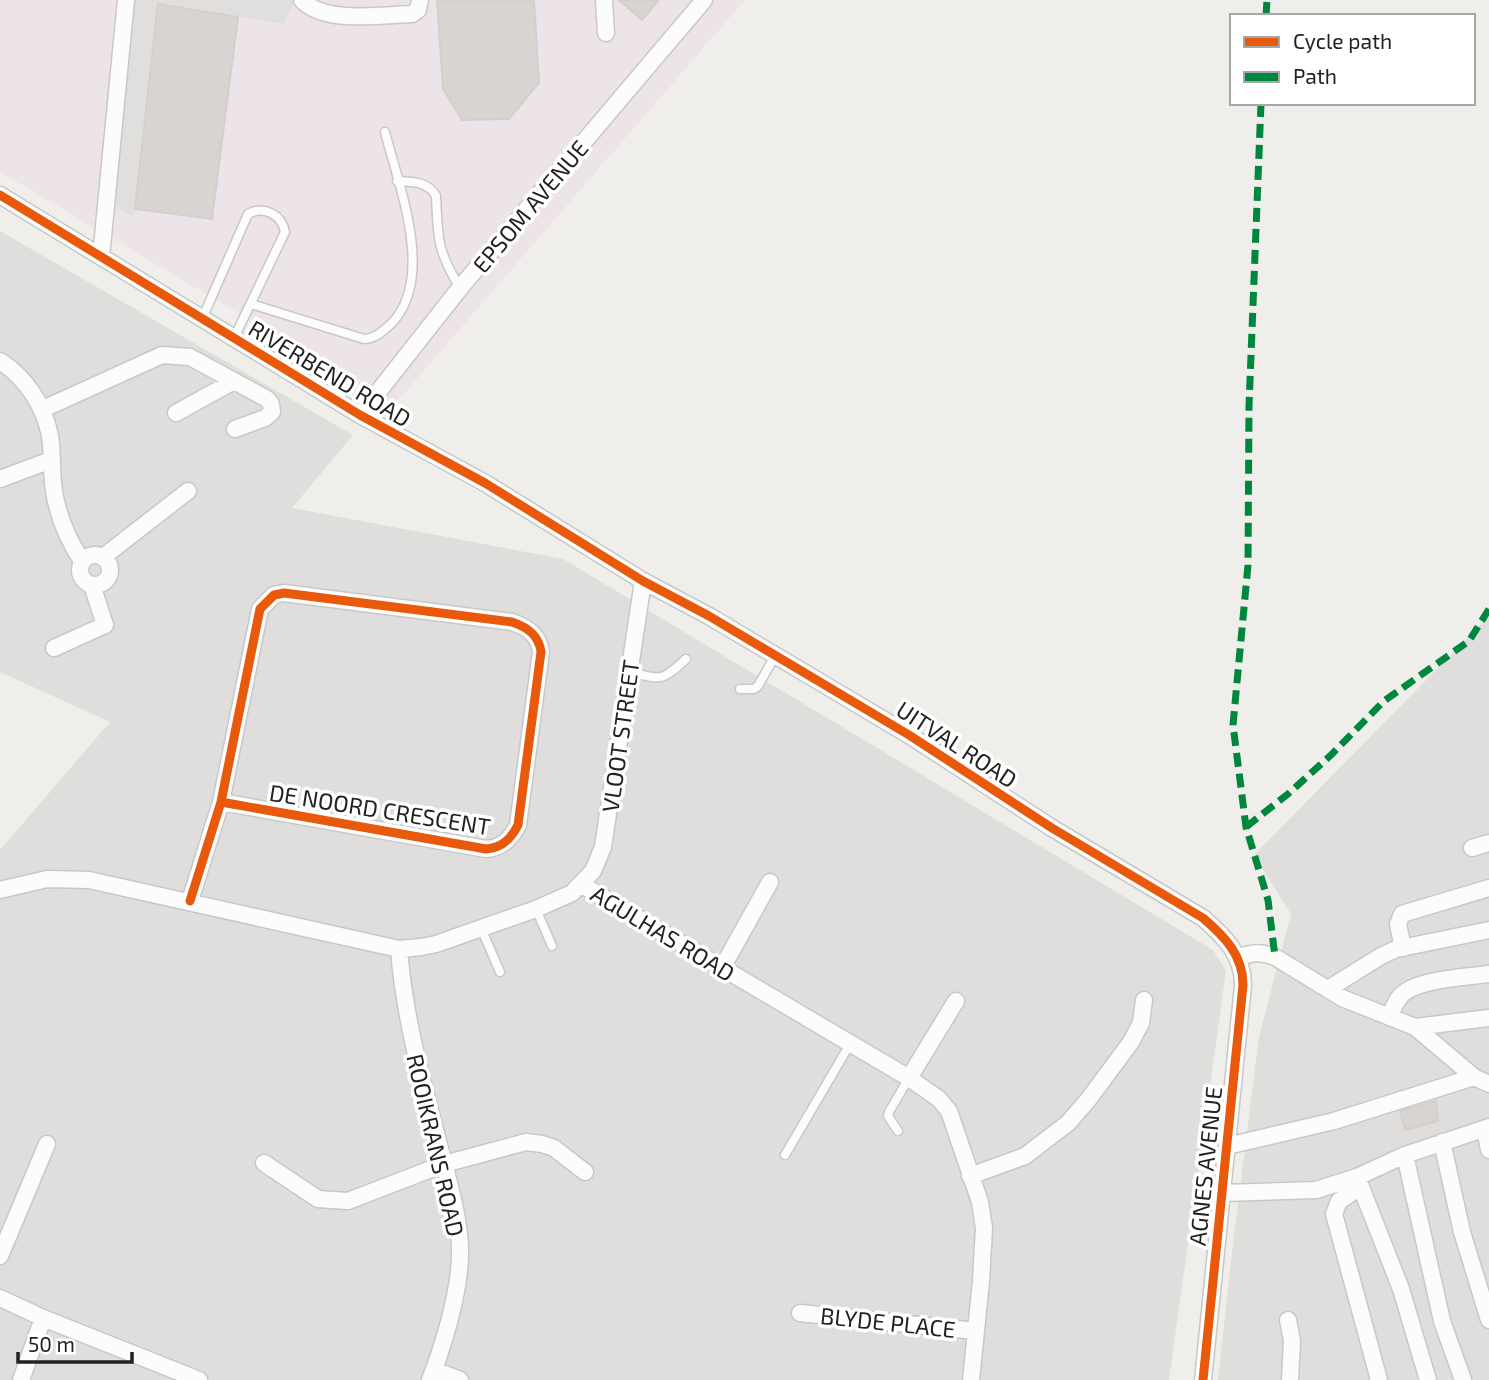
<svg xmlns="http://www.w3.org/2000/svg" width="1489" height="1380" font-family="'Exo 2',sans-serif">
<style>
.residential{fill:#dfdedc}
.industrial{fill:#ede4e9}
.parking{fill:#e0dfde}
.building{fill:#d7d4d2;stroke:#d3d0cc;stroke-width:2}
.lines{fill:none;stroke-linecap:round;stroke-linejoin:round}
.service-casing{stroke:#c9c8c7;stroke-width:11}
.minor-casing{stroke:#c9c8c7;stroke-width:19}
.service{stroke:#fdfcfc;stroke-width:8}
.minor{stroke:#fdfcfc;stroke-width:16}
.quiet{stroke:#00873e;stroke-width:7;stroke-dasharray:14 7;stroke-linecap:butt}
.cycleway-casing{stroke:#fff;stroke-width:13}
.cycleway{stroke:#e8590c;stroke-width:9}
.labels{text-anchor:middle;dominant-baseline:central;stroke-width:7;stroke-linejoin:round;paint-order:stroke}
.street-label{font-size:23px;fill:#222;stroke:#fff}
</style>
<rect width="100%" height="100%" fill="#f0eeeb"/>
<path class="residential" d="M0,231L353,435L292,508L563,559L1213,950L1226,971L1169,1380H0V850L110,722L0,672Z
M1489,616V1380H1218L1233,1244L1259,1037L1291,914L1254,855Z"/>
<path class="industrial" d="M0,0H745L394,405L0,172Z"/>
<path class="parking" d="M127,0H295L284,24L163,5L134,217L110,203Z"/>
<path class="building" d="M437,0H534L539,83L509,119L462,120L443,89Z
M619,0H659L642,20Z
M158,4L238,17L212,219L135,209Z
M1436,1101L1438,1121L1405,1130L1400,1111Z"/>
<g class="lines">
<defs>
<path id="service" d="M397,181C412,182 428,181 436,196C438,239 437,250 460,288
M251,304L364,339C375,339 383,331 391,324C436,278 399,187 385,132
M202,319L248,214C264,205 282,215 285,232L234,338
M628,672C662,679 660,683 686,659
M740,689H754L758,686L775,656
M536,909L552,946
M481,928L500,972
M898,1131L888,1116L889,1112L909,1078
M785,1155L850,1044"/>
<path id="minor" d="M302,0C324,24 382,15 412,14L418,10L420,0
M604,0L606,33
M0,195L360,415L485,483L643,581L709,616L909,735L1052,828L1203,918C1225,937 1243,955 1243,985L1203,1380
M101,257L126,0
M0,361C26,378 44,405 50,436C53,454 51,473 54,491C58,516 68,540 82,561
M43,409L162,355L190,357L267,399L271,404L272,412L265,418L235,429
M176,413L234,381
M360,415L460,288L704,0
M0,479L51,460
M80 570a15 15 0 1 1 30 0a15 15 0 1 1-30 0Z
M103,557L188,491
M54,648L105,625L92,585
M1472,848L1489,843
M582,885L909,1078L939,1099L949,1111L980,1202L984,1228L981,1281L971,1380
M0,890L47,879L89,880L399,949L421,947L436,944L536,909L572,893L593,871L603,847L643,581
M190,901L221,802L260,609L274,595L284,593L512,622C527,627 539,635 541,652L518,825C511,839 502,848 486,849L221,802
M1403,948L1398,924L1402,914L1489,888
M399,949C404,1015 421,1077 438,1141C447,1176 461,1220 460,1256C459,1294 444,1344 430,1380
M1238,957C1252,953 1261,951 1275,957L1342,998L1415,1027L1474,1077L1489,1084
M722,968L770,882
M1328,989L1381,956L1396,949L1489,930
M1389,1016C1394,1008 1397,997 1405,992C1423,979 1467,977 1489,974
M1415,1027L1489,1018
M909,1078L956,1001
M1485,1129L1489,1150
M1442,1142L1462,1232L1489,1320
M1227,1146L1334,1121L1474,1077
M1405,1155L1442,1321L1463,1380
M264,1163L318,1199L348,1201L444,1164L526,1142L542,1144L554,1148L585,1172
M970,1176L1025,1156L1068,1123L1088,1100L1131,1042L1141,1023L1144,1000
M1357,1177L1401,1289L1428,1380
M1360,1187L1339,1201L1334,1214L1379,1380
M1222,1193L1316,1190L1357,1177L1405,1155L1489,1127
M0,1256L47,1144
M0,1298L43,1318L199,1380
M800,1313L976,1331
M1288,1320L1292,1341L1290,1380
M434,1370L460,1380
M21,1380L43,1318"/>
</defs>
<use href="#service" class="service-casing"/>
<use href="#minor" class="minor-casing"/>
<use href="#service" class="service"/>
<use href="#minor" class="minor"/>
<path class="quiet" d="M1266,16L1267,0
M1261,103L1249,406L1248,565L1233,725L1246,827L1268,900L1275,957
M1246,827L1288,794L1331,755L1384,701L1469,641L1489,609"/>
<defs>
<path id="cycleway" d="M0,195L360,415L485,483L643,581L709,616L909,735L1052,828L1203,918C1225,937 1243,955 1243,985L1203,1380
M190,901L221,802L260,609L274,595L284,593L512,622C527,627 539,635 541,652L518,825C511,839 502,848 486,849L221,802"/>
</defs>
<use href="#cycleway" class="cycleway-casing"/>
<use href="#cycleway" class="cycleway"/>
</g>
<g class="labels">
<g class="street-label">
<text transform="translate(530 206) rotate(-50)">EPSOM AVENUE</text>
<text transform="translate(330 373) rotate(31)">RIVERBEND ROAD</text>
<text transform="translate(620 736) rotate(-82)">VLOOT STREET</text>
<text transform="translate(957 744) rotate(33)">UITVAL ROAD</text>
<text transform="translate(380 809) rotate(9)">DE NOORD CRESCENT</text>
<text transform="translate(663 933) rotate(31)">AGULHAS ROAD</text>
<text transform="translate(436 1145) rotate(77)">ROOIKRANS ROAD</text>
<text transform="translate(1205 1166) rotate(-84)">AGNES AVENUE</text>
<text transform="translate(888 1322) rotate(6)">BLYDE PLACE</text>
</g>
</g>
<rect x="1230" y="14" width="245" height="91" fill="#ffffff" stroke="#a7a7a7" stroke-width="2"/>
<rect x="1244" y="37" width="35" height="10" fill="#e8590c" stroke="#a7a7a7" stroke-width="2"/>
<text x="1293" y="49" font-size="21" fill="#222222">Cycle path</text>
<rect x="1244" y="72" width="35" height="10" fill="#00873e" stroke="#a7a7a7" stroke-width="2"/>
<text x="1293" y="84" font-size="21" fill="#222222">Path</text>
<path d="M18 1352v10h114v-10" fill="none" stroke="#222222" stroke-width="3.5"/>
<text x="28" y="1352" font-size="21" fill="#222222" stroke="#ffffff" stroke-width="5" paint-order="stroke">50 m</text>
</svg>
